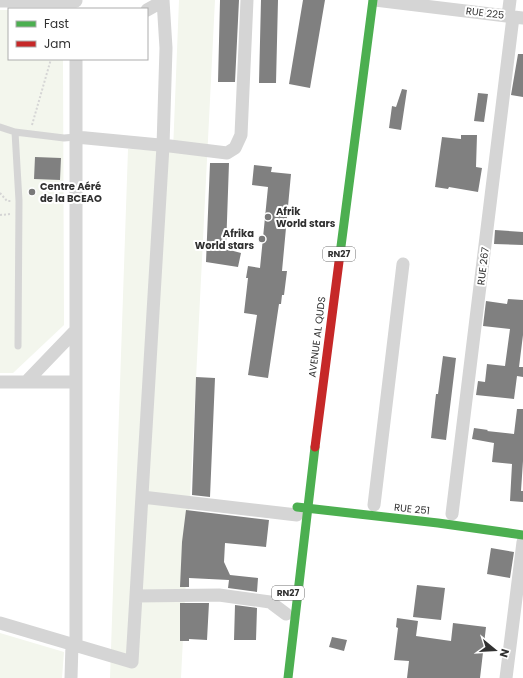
<svg xmlns="http://www.w3.org/2000/svg" width="523" height="678" font-family="Poppins,sans-serif">
<style>
.green{fill:#f3f6ed}
.building{fill:#808080}
.lines{fill:none;stroke-linecap:round;stroke-linejoin:round}
.path{stroke:#d5d5d5;stroke-width:2;stroke-dasharray:2 2;stroke-linecap:butt}
.lane{stroke:#d5d5d5;stroke-width:7}
.street{stroke:#d5d5d5;stroke-width:13}
.fast{stroke:#4caf50;stroke-width:9}
.jam{stroke:#c62828;stroke-width:9}
.poi-dot{fill:#797979;stroke:#fff;stroke-width:1.5}
.labels{text-anchor:middle;dominant-baseline:central;stroke-width:4;stroke-linejoin:round;paint-order:stroke}
.shield{fill:#fff;stroke:#6f6f6f;stroke-width:1}
.shield-label{font-size:9px;font-weight:bold;fill:#313131}
.street-label{font-size:10px;fill:#313131;stroke:#fff}
.poi-label{font-size:10px;font-weight:bold;fill:#313131;stroke:#fff;text-anchor:start}
</style>
<rect width="100%" height="100%" fill="#fff"/>
<path class="green" d="M179,0H215L181,678H110L128,149L173,151Z
M0,10H9V59H63L64,325L13,373H0Z
M0,633L64,652L62,678H0Z"/>
<path class="building" d="M220,0H239L235,82H218Z
M261,0H278L276,83H259Z
M303,0H325L310,88L289,84Z
M518,54H523V97L511,95Z
M402,89L407,90L401,130L389,128L392,106L396,107Z
M478,93L488,94L484,122L474,121Z
M461,135H477L476,167L482,168L478,192L449,187L448,189L435,187L442,137L461,139Z
M35,157L61,158L60,180L34,179Z
M210,163H229L226,249L241,253L238,267L206,262Z
M254,165L272,167L271,172L291,174L282,271H287L284,295H282L281,304H279L268,378L248,375L257,315L244,313L248,278H246L248,266L260,268L268,187L252,185Z
M495,230L523,232V245L494,244Z
M508,299L523,300V335L519,367H523V377L517,376L514,399L476,395L478,381L485,382L487,364L505,366L510,329L483,326L486,301L507,304Z
M443,356L456,358L446,440L431,438L436,394H438Z
M196,377L215,378L210,497L192,495Z
M517,409H523V461L521,491H523V502L510,501L512,464L492,462L494,443L472,439L474,428L488,430L487,431L514,434Z
M186,510L269,520L266,547L225,543L224,562L230,575L258,578L257,592L228,588L229,580L189,578V587H180L182,542Z
M491,548L514,552L510,578L487,574Z
M417,585L445,588L441,620L413,617Z
M180,603H209L207,640L189,639V641H180Z
M235,605L257,608L256,640H234Z
M397,618L418,621L416,636L451,641L453,623L486,627L480,678H407L409,661L394,660L398,628L396,627Z
M332,637L347,640L344,651L329,647Z"/>
<g class="lines">
<path class="path" d="M32,125L51,59
M0,193L7,201H11
M0,215L11,214"/>
<path class="lane" d="M0,127L15,132L19,201L18,346
M15,132L64,138L76,137"/>
<path class="street" d="M375,0L523,18
M0,1H76
M147,10L163,1
M508,16L510,0
M76,137L170,146L227,153L235,148L241,135L247,0
M0,382H76
M26,382L76,330
M142,497L297,515
M374,505L403,264
M452,514L513,17
M136,596L219,595L270,602L286,614
M0,623L132,662L163,146L166,48L163,0
M76,645V59
M71,678L72,644
M506,678L523,542"/>
<path class="fast" d="M340,254L373,0
M297,507L438,523L523,535
M288,678L315,447"/>
<path class="jam" d="M315,447L340,254"/>
</g>
<g class="poi-dot">
<circle cx="32" cy="192" r="4"/>
<circle cx="268" cy="217" r="4"/>
<circle cx="262" cy="239" r="4"/>
</g>
<g class="labels">
<g class="shield">
<rect x="323" y="247" width="32" height="14" rx="3"/>
<rect x="272" y="586" width="32" height="14" rx="3"/>
</g>
<g class="shield-label">
<text x="339" y="254">RN27</text>
<text x="288" y="593">RN27</text>
</g>
<g class="street-label">
<text transform="translate(485 13) rotate(7)">RUE 225</text>
<text transform="translate(483 266) rotate(-83)">RUE 267</text>
<text transform="translate(317 337) rotate(-83)">AVENUE AL QUDS</text>
<text transform="translate(412 509) rotate(6)">RUE 251</text>
</g>
<g class="poi-label">
<text x="40" y="186">Centre Aéré<tspan x="40" dy="12">de la BCEAO</tspan></text>
<text x="276" y="211">Afrik<tspan x="276" dy="12">World stars</tspan></text>
<text x="254" y="233" text-anchor="end">Afrika<tspan x="254" dy="12">World stars</tspan></text>
</g>
</g>
<rect x="8" y="8" width="140" height="52" fill="#ffffff" stroke="#adadad"/>
<rect x="16" y="21" width="20" height="6" fill="#4caf50" stroke="#adadad"/>
<text x="44" y="28" font-size="12" fill="#313131">Fast</text>
<rect x="16" y="41" width="20" height="6" fill="#c62828" stroke="#adadad"/>
<text x="44" y="48" font-size="12" fill="#313131">Jam</text>
<g transform="translate(495 650) rotate(108)" stroke="#ffffff" stroke-width="3" paint-order="stroke">
<path d="M0-3L7 15L0 10L-7 15Z" fill="#313131"/>
<text y="-6" font-size="11" font-weight="bold" text-anchor="middle" fill="#313131">N</text>
</g>
</svg>
